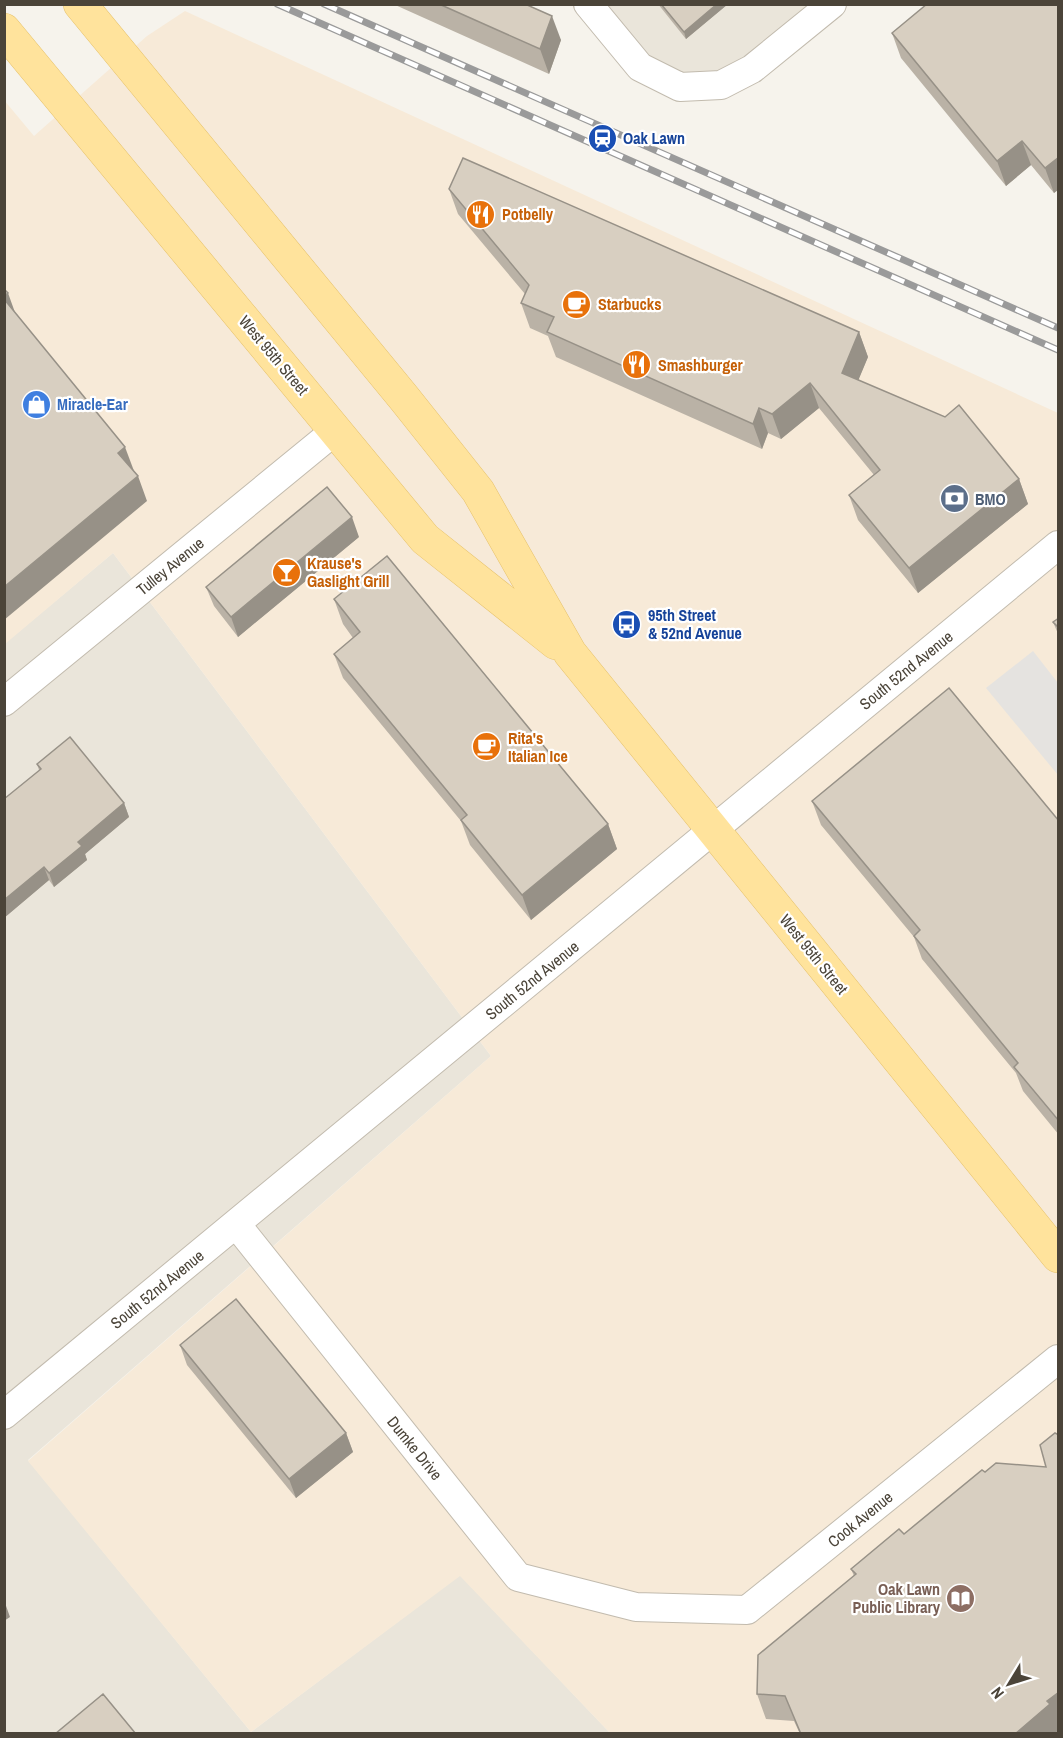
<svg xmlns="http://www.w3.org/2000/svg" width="1063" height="1738" font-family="'Archivo Narrow',sans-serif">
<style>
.residential{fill:#eae5da}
.commercial{fill:#f7ead8}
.parking{fill:#e5e3e0}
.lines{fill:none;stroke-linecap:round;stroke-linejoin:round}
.street-casing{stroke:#c2bbae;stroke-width:30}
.primary-casing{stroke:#e6c16a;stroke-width:34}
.street{stroke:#fff;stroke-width:28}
.primary{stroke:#ffe39c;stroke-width:33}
.rail-casing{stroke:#9a9a9a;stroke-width:7}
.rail{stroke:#fff;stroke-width:4.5;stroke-dasharray:14;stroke-linecap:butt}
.wall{fill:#bab2a6}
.shaded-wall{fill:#979187}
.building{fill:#d8cfc1;stroke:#979187;stroke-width:1.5}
.labels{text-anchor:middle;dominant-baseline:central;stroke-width:4.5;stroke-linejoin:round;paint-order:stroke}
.transit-label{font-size:16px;font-weight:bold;fill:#164399;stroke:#fff;text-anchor:start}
.food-label{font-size:16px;font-weight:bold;fill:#c56008;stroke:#fff;text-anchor:start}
.street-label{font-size:16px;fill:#4b4439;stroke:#fff}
.shop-label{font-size:16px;font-weight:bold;fill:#366cbe;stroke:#fff;text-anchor:start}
.service-label{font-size:16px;font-weight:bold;fill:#4e5e75;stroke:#fff;text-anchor:start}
.education-label{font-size:16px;font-weight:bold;fill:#785e54;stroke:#fff;text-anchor:end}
</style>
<rect width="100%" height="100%" fill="#f6f3ec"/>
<path class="residential" d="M601,5H811L755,50L709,76H676L647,61Z
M113,553L491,1056L28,1460L251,1732L460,1575L610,1733H5L4,644Z"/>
<path class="commercial" d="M185,11L1058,413V1733H610L460,1576L251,1732L28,1461L491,1056L113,553L5,644L4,100L34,136L147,36Z"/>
<path class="parking" d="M1033,651L1058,683V775L986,688Z"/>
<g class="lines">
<defs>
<path id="street" d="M588,4L640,67L680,87L721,85L752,69L832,4
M4,702L336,430
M236,1224L518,1577L636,1607L747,1610L1058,1359
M4,1415L1058,545"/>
<path id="primary" d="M80,4L404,398L478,491L570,653L1058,1256
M4,30L425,539L556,643"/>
</defs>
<use href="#street" class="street-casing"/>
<use href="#primary" class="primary-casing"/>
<use href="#street" class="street"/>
<use href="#primary" class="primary"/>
<defs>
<path id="rail" d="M277,4L1058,350
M324,4L1058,328"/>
</defs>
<use href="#rail" class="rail-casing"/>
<use href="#rail" class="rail"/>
</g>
<path class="wall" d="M393,4H525L561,40L549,74Z
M658,4H728L686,39Z
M1059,4V189L1054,193L1031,165L1006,186L901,58L892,33Z
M449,189L859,332L868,357L858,380L1019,479L1028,504L918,593L858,520L849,495L874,475L819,408L781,439L768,433L762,449L556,357L548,336L530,328L521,303L525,294L458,214Z
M359,537L238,637L214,606L206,587Z
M334,599L608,824L617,849L531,920L470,845L461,821L343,678L334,654L353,638L343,624Z
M1059,618V636L1053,622Z
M37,764L124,803L129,817L85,854L87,860L54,887L49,880L4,918L39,770Z
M812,801L1059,821V1135L1023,1091L1016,1073L922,959L914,937L821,825Z
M180,1345L346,1433L353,1452L296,1498L187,1365Z
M1059,1435V1724L1058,1725L1059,1730L1054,1734H800L794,1721L766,1719L757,1694L854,1576L851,1569L904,1534L985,1472L1046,1467Z"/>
<path class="shaded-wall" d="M717,4H728L686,39L684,32Z
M552,16L561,40L549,74L540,49Z
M1022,141L1031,165L1006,186L997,161Z
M1059,157V189L1054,193L1045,168Z
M8,293L17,318L4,302V296Z
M859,332L868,357L851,398L842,373Z
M810,383L819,408L781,439L772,414Z
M759,408L768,433L762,449L753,424Z
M125,447L134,471L127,477L118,453Z
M138,476L147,501L4,620V587Z
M1019,479L1028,504L918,593L909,568Z
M352,517L359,537L238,637L231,617Z
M124,803L129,817L85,854L87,860L54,887L49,873L78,842Z
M608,824L617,849L531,920L522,895Z
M44,867L49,880L4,918V900Z
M346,1433L353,1452L296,1498L289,1479Z
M5,1603L10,1617L4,1621V1604Z
M1059,1692V1724L1058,1725L1059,1730L1054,1734H1015L1047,1701Z"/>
<path class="building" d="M439,4H525L552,16L540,49Z
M661,4H717L684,32Z
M927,4H1059V157L1045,168L1022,141L997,161L892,33Z
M463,158L859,332L842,373L945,417L959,405L1019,479L909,568L849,495L880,470L810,383L772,414L759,408L753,424L547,332L554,317L521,303L529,285L449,189Z
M4,289L8,293L4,296Z
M4,299L125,447L118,453L138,476L4,587Z
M327,487L352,517L231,617L206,587Z
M387,556L608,824L522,895L461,820L467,815L334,654L360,632L334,599Z
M1059,618V628L1053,622Z
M949,688L1059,821V1121L1014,1067L1018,1063L914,936L920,930L812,801Z
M70,737L124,803L78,842L82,846L49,873L44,867L4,900V799L41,769L37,764Z
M236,1299L346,1433L289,1479L180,1345Z
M1055,1433L1059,1435V1692L1047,1701L1050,1704L1015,1734H801L785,1696L757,1694L758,1655L856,1574L851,1569L899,1529L904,1534L982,1470L985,1472L996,1463L1046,1467L1040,1445Z
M103,1694L136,1734H55Z"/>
<defs>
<symbol id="station-disc" viewBox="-11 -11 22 22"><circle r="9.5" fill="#1a4fb4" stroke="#fff"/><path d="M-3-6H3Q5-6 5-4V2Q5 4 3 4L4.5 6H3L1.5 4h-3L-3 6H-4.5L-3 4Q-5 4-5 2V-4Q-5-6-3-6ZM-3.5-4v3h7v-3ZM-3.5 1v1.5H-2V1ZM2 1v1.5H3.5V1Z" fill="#fff"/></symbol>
<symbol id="restaurant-disc" viewBox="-11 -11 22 22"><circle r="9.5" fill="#e8710a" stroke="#fff"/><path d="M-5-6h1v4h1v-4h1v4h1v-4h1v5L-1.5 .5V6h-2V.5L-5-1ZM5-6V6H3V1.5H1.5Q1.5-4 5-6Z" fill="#fff"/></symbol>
<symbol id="cafe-disc" viewBox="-11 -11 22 22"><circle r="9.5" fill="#e8710a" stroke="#fff"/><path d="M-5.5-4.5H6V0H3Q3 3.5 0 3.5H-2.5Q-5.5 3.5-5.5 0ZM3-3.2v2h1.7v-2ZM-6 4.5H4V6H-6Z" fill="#fff"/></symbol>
<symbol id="shop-disc" viewBox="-11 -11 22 22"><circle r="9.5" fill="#3f7fe0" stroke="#fff"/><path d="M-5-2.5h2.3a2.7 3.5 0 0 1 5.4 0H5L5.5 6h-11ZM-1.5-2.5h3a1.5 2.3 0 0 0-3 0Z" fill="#fff"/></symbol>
<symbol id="bank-disc" viewBox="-11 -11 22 22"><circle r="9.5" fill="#5c6f8a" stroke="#fff"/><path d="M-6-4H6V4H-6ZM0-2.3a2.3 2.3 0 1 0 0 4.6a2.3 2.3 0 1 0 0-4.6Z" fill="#fff"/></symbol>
<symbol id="bar-disc" viewBox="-11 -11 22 22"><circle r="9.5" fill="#e8710a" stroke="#fff"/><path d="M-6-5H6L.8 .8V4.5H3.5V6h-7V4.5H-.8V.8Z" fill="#fff"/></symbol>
<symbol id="bus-disc" viewBox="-11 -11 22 22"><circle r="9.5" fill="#1a4fb4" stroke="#fff"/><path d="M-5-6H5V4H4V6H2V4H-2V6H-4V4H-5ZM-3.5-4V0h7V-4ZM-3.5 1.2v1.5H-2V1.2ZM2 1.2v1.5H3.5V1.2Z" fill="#fff"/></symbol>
<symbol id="library-disc" viewBox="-11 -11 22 22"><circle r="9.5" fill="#8d6e63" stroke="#fff"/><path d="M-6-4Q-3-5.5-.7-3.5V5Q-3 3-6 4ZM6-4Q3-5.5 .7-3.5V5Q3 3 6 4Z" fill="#fff"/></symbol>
</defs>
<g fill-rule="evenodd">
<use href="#station-disc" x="586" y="122" width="33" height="33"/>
<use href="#restaurant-disc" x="464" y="198" width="33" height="33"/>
<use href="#cafe-disc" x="560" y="288" width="33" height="33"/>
<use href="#restaurant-disc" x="620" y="348" width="33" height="33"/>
<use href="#shop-disc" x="20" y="388" width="33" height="33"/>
<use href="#bank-disc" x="938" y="482" width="33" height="33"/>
<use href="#bar-disc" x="270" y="556" width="33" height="33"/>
<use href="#bus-disc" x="610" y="608" width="33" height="33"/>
<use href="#cafe-disc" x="470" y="730" width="33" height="33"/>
<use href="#library-disc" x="944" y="1582" width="33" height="33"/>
</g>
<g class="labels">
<g class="transit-label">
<text x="623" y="138">Oak Lawn</text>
<text x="648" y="615">95th Street<tspan x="648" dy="18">&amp; 52nd Avenue</tspan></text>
</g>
<g class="food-label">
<text x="502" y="214">Potbelly</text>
<text x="598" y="304">Starbucks</text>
<text x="658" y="365">Smashburger</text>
<text x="307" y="563">Krause's<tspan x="307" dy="18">Gaslight Grill</tspan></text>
<text x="508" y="738">Rita's<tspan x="508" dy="18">Italian Ice</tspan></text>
</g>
<g class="street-label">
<text transform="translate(274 355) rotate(50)">West 95th Street</text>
<text transform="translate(170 566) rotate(-39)">Tulley Avenue</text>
<text transform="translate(906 670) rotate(-39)">South 52nd Avenue</text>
<text transform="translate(814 954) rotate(51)">West 95th Street</text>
<text transform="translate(532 980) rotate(-39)">South 52nd Avenue</text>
<text transform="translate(157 1289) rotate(-39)">South 52nd Avenue</text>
<text transform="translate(415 1448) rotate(51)">Dumke Drive</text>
<text transform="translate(860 1519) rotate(-39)">Cook Avenue</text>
</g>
<g class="shop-label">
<text x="57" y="404">Miracle-Ear</text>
</g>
<g class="service-label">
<text x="975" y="499">BMO</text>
</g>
<g class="education-label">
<text x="940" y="1589">Oak Lawn<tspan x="940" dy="18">Public Library</tspan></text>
</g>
</g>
<rect width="1063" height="1738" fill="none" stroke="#4b4439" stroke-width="12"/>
<g transform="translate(1009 1684) rotate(232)" stroke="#ffffff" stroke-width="4.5" paint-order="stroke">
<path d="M0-4.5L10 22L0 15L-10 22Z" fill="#4b4439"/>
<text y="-9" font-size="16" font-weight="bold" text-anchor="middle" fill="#4b4439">N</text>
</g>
</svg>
